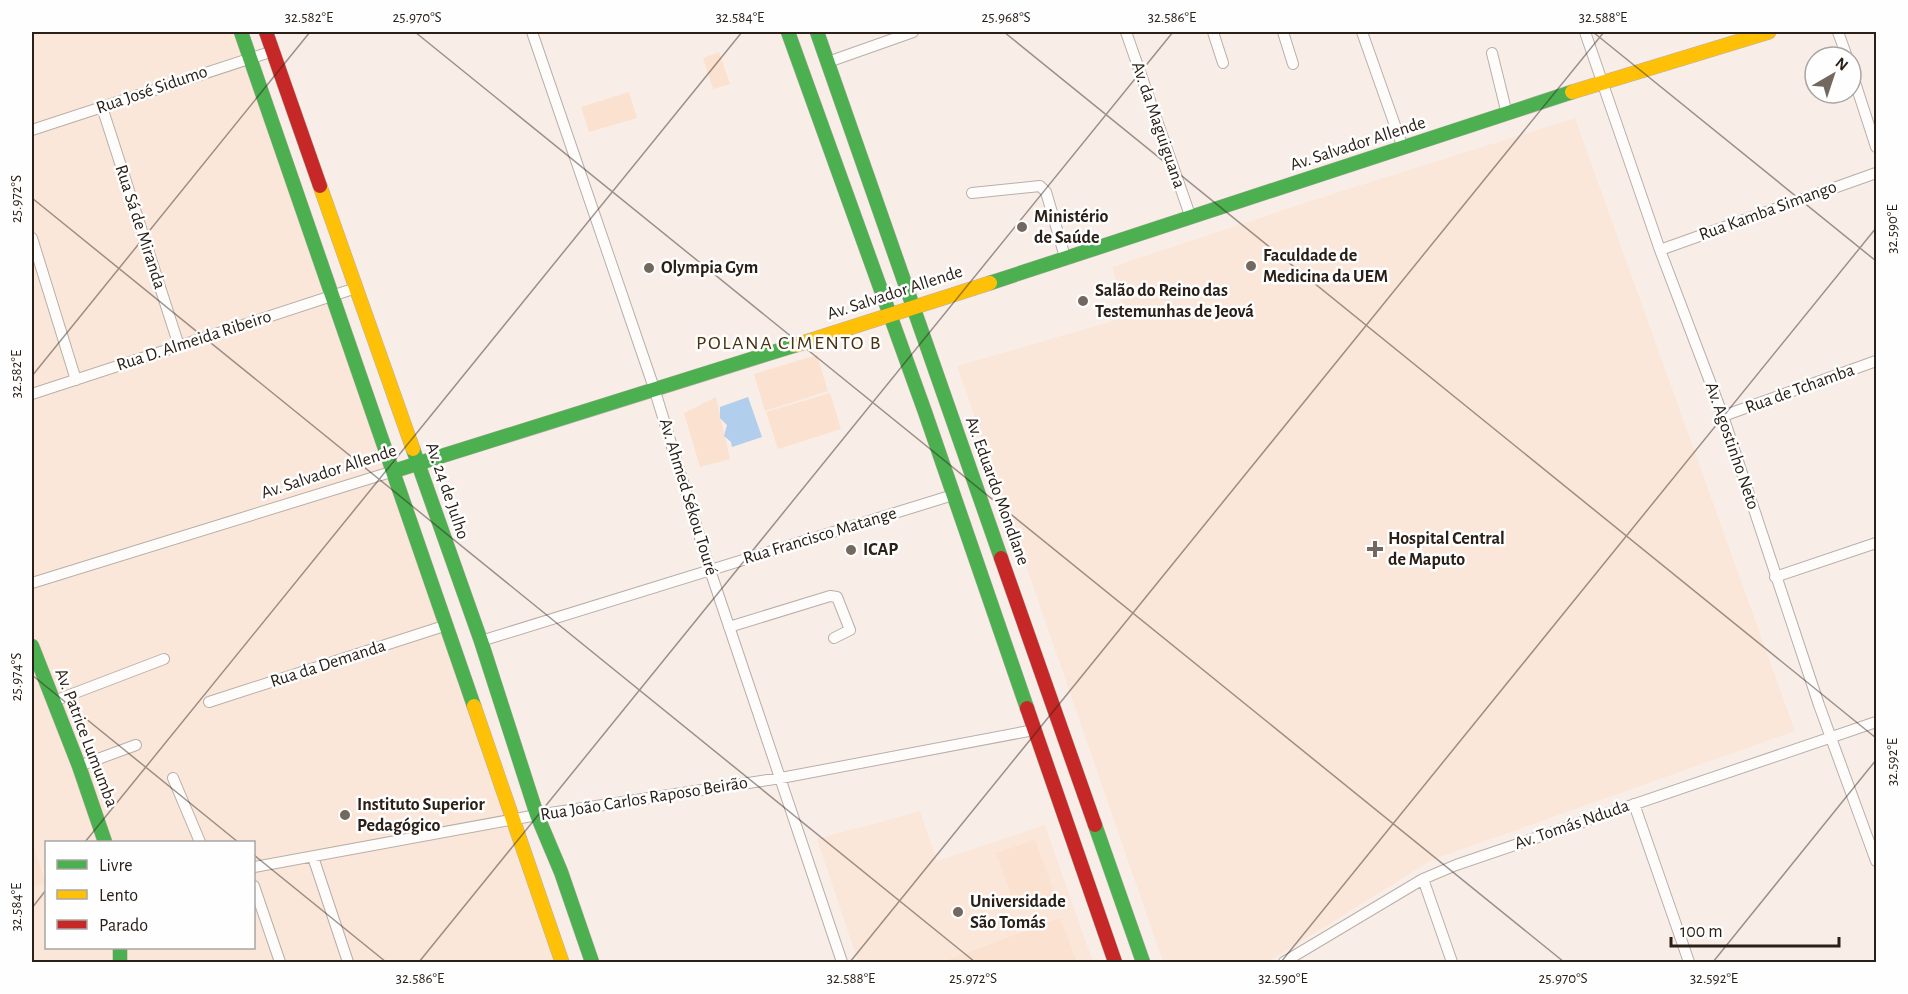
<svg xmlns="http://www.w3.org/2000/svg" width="1908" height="994" font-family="'Alegreya Sans',sans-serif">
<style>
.built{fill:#fbe7d9}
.green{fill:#fbe1cf}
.water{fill:#b1ceec}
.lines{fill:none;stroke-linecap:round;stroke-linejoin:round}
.street-casing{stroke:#b8afa8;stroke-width:12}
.fast-casing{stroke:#b8afa8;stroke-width:15}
.slow-casing{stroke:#b8afa8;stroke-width:15}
.jam-casing{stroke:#b8afa8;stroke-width:15}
.street{stroke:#fefcfb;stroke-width:10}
.fast{stroke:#4caf50;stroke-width:14}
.slow{stroke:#ffc107;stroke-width:14}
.jam{stroke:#c62828;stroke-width:14}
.ticks{fill:none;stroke:#2a2018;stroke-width:1.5;stroke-opacity:0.45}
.poi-dot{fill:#726860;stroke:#fefefe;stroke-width:2}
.labels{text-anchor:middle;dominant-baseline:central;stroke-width:5;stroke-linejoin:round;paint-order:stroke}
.street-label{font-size:18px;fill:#2a2018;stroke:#fefefe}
.poi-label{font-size:18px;font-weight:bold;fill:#2a2018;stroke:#fefefe;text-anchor:start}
.neighbourhood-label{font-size:20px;letter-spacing:1.5px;fill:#49300e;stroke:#fefefe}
.neatline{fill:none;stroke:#2a2018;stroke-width:2}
.ticks-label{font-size:15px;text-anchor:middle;fill:#2a2018}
</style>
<rect width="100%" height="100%" fill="#f8eee7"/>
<path class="built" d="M32,32H247L556,962H32V887L46,883V948H254V842H46V879L32,840Z
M1575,118L1795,731L1432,860L1268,962H1163L957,366L1126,317L1112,267L1329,195Z
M920,811L937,861L1045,825L1093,962H858L817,839Z"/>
<path class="green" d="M719,52L730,84L713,89L703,58Z
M629,92L637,118L589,132L581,107Z
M817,355L828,391L765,411L754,374Z
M830,393L841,429L778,449L766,412Z
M716,397L730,459L700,467L684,413Z
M32,840L46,883L32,887Z
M1035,840L1055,895L1016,909L996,853Z
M1060,918L1077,962H942Z"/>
<path class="water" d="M748,397L762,437L732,447L731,442L724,436L727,425L720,418V407Z"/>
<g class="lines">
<defs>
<path id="street" d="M532,32L654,388L710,570L842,962
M1126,32L1191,218
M1213,32L1223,63
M1283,32L1293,64
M1362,32L1403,148
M1585,32L1660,250L1723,416L1819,705L1876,861
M1838,32L1847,57
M1492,53L1507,114
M828,62L913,32
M1851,70L1876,147
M102,107L179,346
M32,130L273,51
M972,193L1040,186L1046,192L1065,257
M32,238L76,380
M1660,250L1876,173
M32,394L356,288
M1723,416L1876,361
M1775,577L1876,543
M32,583L394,471
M729,627L830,596L837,597L850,630L834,638
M481,641L953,495
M54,701L164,659
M209,702L447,625
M79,766L136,745
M173,778L200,842
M1634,804L1689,962
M313,857L348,962
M254,867L537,815L781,778L1034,730
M1423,879L1452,962
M254,886L280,962
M1284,962L1423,879L1456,865L1876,722"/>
<path id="fast" d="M241,32L474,706
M788,32L925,412L1027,708
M817,32L1001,558
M990,283L1572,92
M413,449L481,641L537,815L561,872L592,962
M394,471L796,345
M32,646L79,766L105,842
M1095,825L1143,962
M120,948V962"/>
<path id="slow" d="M1572,92L1769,32
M320,186L413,449
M796,345L990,283
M474,706L562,962"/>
<path id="jam" d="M266,32L320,186
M1001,558L1095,825
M1027,708L1115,962"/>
</defs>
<use href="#street" class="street-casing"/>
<use href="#fast" class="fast-casing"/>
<use href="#slow" class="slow-casing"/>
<use href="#jam" class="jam-casing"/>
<use href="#street" class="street"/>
<use href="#fast" class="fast"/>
<use href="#slow" class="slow"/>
<use href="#jam" class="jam"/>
</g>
<path class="ticks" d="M415,32L1564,962M1004,32L1876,738M1593,32L1876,261M32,198L975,962M32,376L310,32M32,675L238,842M85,842L742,32M254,855L386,962M32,908L46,890M419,962L1173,32M850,962L1604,32M1281,962L1876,228M1713,962L1876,760"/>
<g class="poi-dot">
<circle cx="1022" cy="227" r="6"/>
<circle cx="1251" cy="266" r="6"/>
<circle cx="649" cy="268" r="6"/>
<circle cx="1083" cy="301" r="6"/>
<path d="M1372 540h6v6h6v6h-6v6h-6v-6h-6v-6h6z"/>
<circle cx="851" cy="550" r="6"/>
<circle cx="345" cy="815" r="6"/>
<circle cx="958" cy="912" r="6"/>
</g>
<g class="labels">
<g class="street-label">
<text transform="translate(152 90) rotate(-19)">Rua José Sidumo</text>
<text transform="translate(1158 125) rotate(71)">Av. da Maguiguana</text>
<text transform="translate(1358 144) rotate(-18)">Av. Salvador Allende</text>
<text transform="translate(1768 211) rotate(-20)">Rua Kamba Simango</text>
<text transform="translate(140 227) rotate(72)">Rua Sá de Miranda</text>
<text transform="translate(895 293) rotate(-18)">Av. Salvador Allende</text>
<text transform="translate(194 341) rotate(-18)">Rua D. Almeida Ribeiro</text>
<text transform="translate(1800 389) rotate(-20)">Rua de Tchamba</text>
<text transform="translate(1732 446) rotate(71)">Av. Agostinho Neto</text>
<text transform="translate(329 472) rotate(-18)">Av. Salvador Allende</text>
<text transform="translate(447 491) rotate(71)">Av. 24 de Julho</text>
<text transform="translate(997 491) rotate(70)">Av. Eduardo Mondlane</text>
<text transform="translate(688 497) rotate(73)">Av. Ahmed Sékou Touré</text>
<text transform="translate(820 536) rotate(-17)">Rua Francisco Matange</text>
<text transform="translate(328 664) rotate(-18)">Rua da Demanda</text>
<text transform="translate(86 738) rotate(69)">Av. Patrice Lumumba</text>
<text transform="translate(644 799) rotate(-9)">Rua João Carlos Raposo Beirão</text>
<text transform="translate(1572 825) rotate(-19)">Av. Tomás Nduda</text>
</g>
<g class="poi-label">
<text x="1034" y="217">Ministério<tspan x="1034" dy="21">de Saúde</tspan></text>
<text x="1263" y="256">Faculdade de<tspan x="1263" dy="21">Medicina da UEM</tspan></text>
<text x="661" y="268">Olympia Gym</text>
<text x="1095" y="291">Salão do Reino das<tspan x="1095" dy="21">Testemunhas de Jeová</tspan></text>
<text x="1388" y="539">Hospital Central<tspan x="1388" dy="21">de Maputo</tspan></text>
<text x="863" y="550">ICAP</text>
<text x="357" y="805">Instituto Superior<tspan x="357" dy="21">Pedagógico</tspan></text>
<text x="970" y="902">Universidade<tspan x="970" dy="21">São Tomás</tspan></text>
</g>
<g class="neighbourhood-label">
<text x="789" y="343">POLANA CIMENTO B</text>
</g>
</g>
<rect width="1908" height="994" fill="none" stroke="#fefefe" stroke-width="66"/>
<rect x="45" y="841" width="210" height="108" fill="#fefefe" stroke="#a9a5a2" stroke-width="1.5"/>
<rect x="57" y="860" width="30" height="9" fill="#4caf50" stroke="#a9a5a2" stroke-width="1.5"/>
<text x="99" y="871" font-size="18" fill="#2a2018">Livre</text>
<rect x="57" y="890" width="30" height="9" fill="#ffc107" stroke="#a9a5a2" stroke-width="1.5"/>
<text x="99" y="901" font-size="18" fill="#2a2018">Lento</text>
<rect x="57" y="920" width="30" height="9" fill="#c62828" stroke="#a9a5a2" stroke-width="1.5"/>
<text x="99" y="931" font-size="18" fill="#2a2018">Parado</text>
<g transform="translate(1833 75) rotate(39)"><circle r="28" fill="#fefefe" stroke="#a9a5a2" stroke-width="1.5"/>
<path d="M0-4.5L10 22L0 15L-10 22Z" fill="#726860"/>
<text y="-9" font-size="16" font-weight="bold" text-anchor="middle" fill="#2a2018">N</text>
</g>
<path d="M1671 937v9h168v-9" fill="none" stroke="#2a2018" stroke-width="3"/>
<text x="1680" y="937" font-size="18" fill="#2a2018" stroke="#fefefe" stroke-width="4.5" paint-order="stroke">100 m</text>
<rect x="33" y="33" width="1842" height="928" class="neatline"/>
<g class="ticks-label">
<text x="309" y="22">32.582°E</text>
<text x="417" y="22">25.970°S</text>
<text x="740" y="22">32.584°E</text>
<text x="1006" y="22">25.968°S</text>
<text x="1172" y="22">32.586°E</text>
<text x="1603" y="22">32.588°E</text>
<text transform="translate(16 199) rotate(-90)" y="5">25.972°S</text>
<text transform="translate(1892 229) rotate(-90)" y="5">32.590°E</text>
<text transform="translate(16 374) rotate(-90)" y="5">32.582°E</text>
<text transform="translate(16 677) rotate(-90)" y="5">25.974°S</text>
<text transform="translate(1892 762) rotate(-90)" y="5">32.592°E</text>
<text transform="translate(16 907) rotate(-90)" y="5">32.584°E</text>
<text x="420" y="983">32.586°E</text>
<text x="851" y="983">32.588°E</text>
<text x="973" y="983">25.972°S</text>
<text x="1283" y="983">32.590°E</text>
<text x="1563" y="983">25.970°S</text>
<text x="1714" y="983">32.592°E</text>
</g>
</svg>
